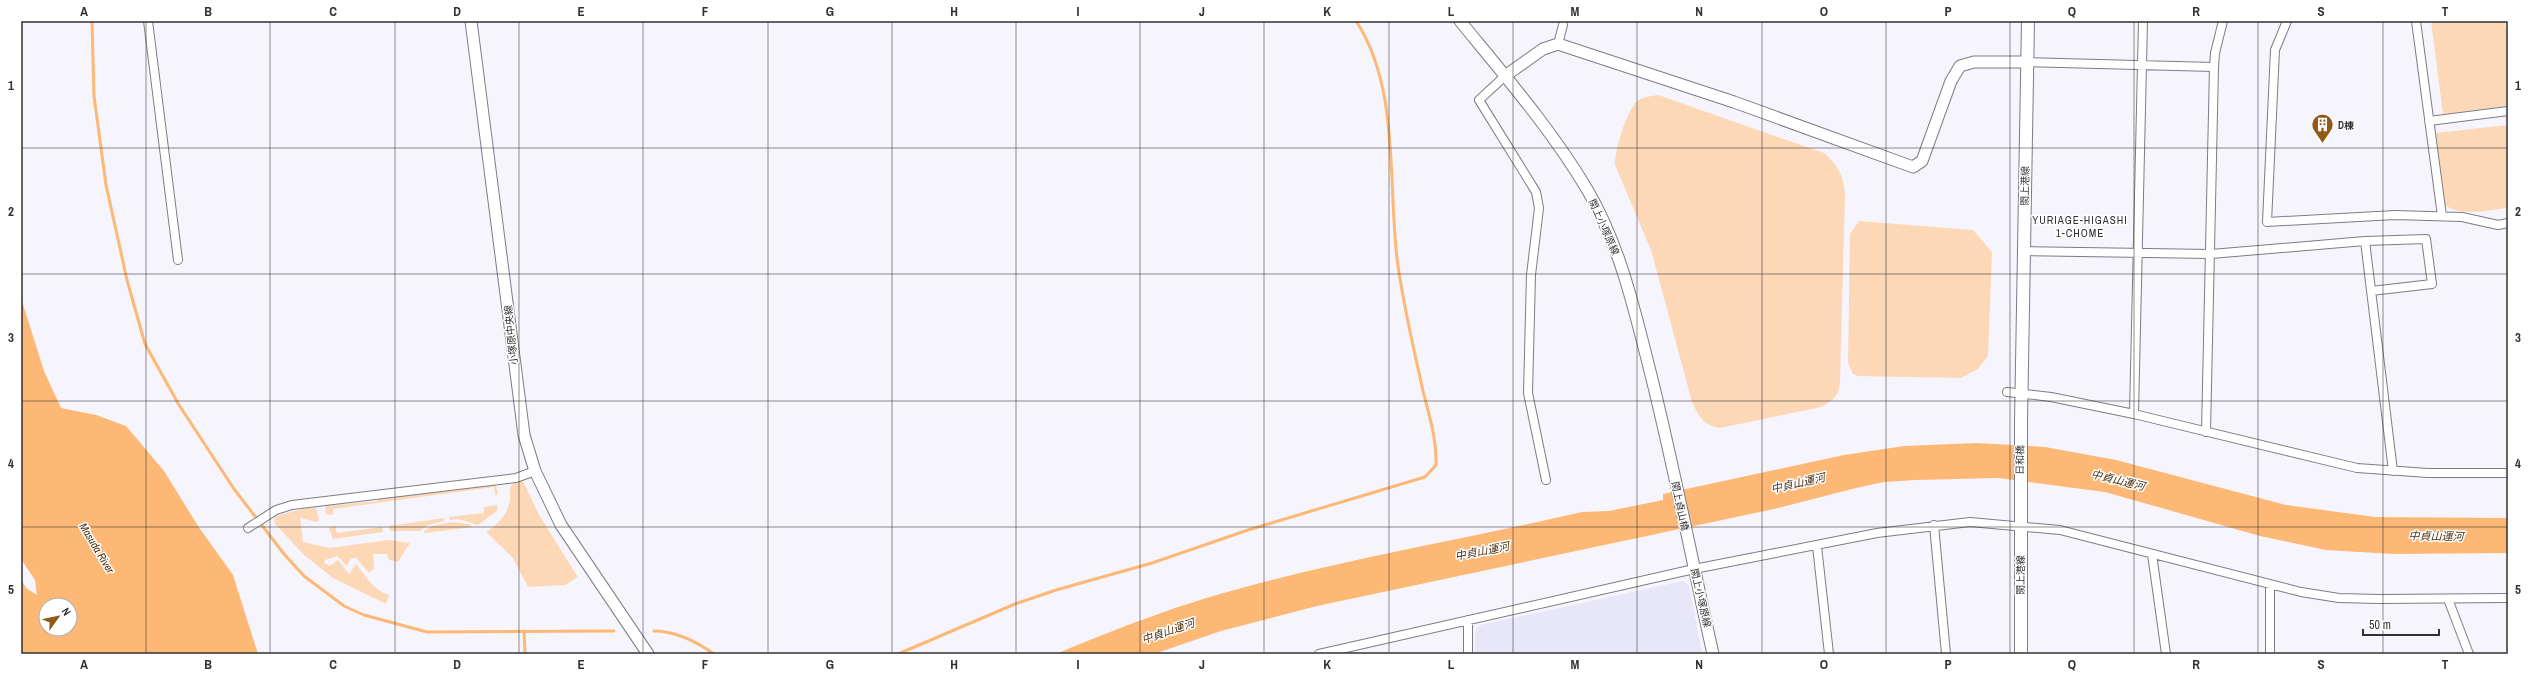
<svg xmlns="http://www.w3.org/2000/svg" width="2529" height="675" font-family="'Archivo Narrow','Noto Sans JP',sans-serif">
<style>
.built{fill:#e8e6f9}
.green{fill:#fdd8b7}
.water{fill:#fdb875;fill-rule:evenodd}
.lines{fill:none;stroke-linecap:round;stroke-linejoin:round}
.stream{stroke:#fdb875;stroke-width:3}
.minor-casing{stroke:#7d7c86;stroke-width:10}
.tertiary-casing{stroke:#7d7c86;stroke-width:13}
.secondary-casing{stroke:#7d7c86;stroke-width:14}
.minor{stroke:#fff;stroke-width:8}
.tertiary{stroke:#fff;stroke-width:11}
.secondary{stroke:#fff;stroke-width:12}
.grid{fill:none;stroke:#313035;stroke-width:1;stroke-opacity:0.55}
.labels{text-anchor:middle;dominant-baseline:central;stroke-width:3;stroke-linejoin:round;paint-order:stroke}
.poi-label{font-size:10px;font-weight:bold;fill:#313035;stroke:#fff;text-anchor:start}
.street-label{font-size:10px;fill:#313035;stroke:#fff}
.neighbourhood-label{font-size:11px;letter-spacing:1px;fill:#313035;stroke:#fff}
.water-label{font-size:11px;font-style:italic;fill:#4c3013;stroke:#fff}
.neatline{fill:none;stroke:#313035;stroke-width:1.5}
.grid-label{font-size:13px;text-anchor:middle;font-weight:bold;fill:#313035}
</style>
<rect width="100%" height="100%" fill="#f6f5fd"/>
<path class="built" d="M1683,581L1689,585L1702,654H1475V631L1480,625Z"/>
<path class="green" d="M2431,21H2505L2508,43V106L2443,114Z
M1658,95L1824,153C1838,165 1844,176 1845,195L1840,382C1839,396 1833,401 1821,407L1720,428C1703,425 1699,417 1692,402L1651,250L1615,165C1615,149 1626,112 1637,101C1643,97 1651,96 1658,95Z
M2508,125V208C2490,210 2460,217 2445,205L2436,133Z
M1859,221L1973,230L1992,252L1988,356L1978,369L1961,378L1858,376L1853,374L1848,363L1850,234Z
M523,481L539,515L578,577L565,585L528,587L513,558L486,532C498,524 508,515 510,499C510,494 509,489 512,484Z
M496,485L498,494L495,495L494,487L333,509V515L326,514L325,506L378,501V499Z
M497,505V511L478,525L459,519L450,520L449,517L484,513V507Z
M306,508H316L319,520L316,522L300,518L303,542L330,548L388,540L410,543L398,562L389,560L387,554H373L374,569L369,573L356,558H351L347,566L337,556L325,560L324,563L330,566L338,560L349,574L356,564C366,576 373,590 389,595L386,604L333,578L304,555L275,524L274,519L276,516Z
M444,518L445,521L428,525L420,531H390L389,526Z
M452,522L469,524L473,527L425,533L424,531L432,526Z
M335,526L337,533L382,527L383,532L333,539L329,528Z"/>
<path class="water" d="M21,298L44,371L61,408L96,415L126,426L164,471L198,526L233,575L258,654H21V579L26,588L37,595L35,580L21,559ZM46,605H70V629H46Z
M1977,443L2045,447L2116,460L2286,505L2375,517L2508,518V553L2393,554L2326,550L2260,536L2105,492L1998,478L1916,480L1884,482L1856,488L1774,509L1317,606L1221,631L1154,654H1056C1118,628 1180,604 1245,587C1356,557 1470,538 1582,512L1609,511L1663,500V494L1844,455L1904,446Z"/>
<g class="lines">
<path class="stream" d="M92,21L94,96L106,185L127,280L145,344L179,405L234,489L284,554L304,576L344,606L364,615L427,632L614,631
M524,631L525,654
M654,631C675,631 697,642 714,654
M898,654L1015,604L1056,590L1152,563L1248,530L1425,477L1436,465C1437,439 1429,415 1423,391C1414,350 1404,308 1398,266C1387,188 1401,89 1356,21"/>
<defs>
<path id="minor" d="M148,21L178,260
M2287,21L2275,50L2267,222L2395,215L2462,217L2498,225L2508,223
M2416,21L2442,216
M1558,44L1563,25
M2027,62L2214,67
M1505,76L1479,100L1536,192L1539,208L1531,275L1528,393L1546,480
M2429,121L2508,111
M2365,241L2426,239L2432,284L2371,291
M2024,251L2211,254L2365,241L2393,471
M2007,392L2051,397L2134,414L2357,468L2428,473H2508
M2134,414L2143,21
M2206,432L2214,67L2215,53L2223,21
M1934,525L1946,654
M248,528L276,510L292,505L516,478L535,471
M1817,546L1829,654
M2152,554L2166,654
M2448,599L2469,654
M1468,620V654
M1319,654L1694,569L1877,533L1970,522L2060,530L2301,592L2339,598L2379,599L2508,598
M2270,654V584"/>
<path id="tertiary" d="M471,21L524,435L535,471L561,525L648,654
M1460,21C1505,76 1552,130 1588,191C1621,248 1635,312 1651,375C1674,467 1692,561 1713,654
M1505,76L1543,49L1558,44L1734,102L1913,167L1922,161L1951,81L1960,66L1974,62H2027"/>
<path id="secondary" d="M2021,654V422L2028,21"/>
</defs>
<use href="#minor" class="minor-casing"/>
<use href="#tertiary" class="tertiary-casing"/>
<use href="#secondary" class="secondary-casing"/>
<use href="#minor" class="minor"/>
<use href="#tertiary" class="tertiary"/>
<use href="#secondary" class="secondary"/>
</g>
<path class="grid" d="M146,21V654M270,21V654M395,21V654M519,21V654M643,21V654M768,21V654M892,21V654M1016,21V654M1140,21V654M1264,21V654M1389,21V654M1513,21V654M1637,21V654M1762,21V654M1886,21V654M2010,21V654M2134,21V654M2258,21V654M2383,21V654M21,148H2508M21,274H2508M21,401H2508M21,527H2508"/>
<defs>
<symbol id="building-pin" viewBox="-11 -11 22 30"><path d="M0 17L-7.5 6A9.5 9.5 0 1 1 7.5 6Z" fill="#935916" stroke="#fff"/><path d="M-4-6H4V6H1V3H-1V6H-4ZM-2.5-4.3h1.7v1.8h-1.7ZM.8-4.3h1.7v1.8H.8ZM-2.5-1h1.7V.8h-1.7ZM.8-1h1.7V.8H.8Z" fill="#fff"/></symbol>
</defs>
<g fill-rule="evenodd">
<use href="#building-pin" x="2310" y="112" width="25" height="34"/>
</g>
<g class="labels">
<g class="poi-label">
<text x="2338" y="125">D棟</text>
</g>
<g class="street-label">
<text transform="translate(2025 186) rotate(-89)">閖上港線</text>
<text transform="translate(1604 227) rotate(66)">閖上小塚原線</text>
<text transform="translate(511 335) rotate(-96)">小塚原中央線</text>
<text transform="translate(2020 460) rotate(-89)">日和橋</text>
<text transform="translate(1680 506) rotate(78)">閖上貞山橋</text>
<text transform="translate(2020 575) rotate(-90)">閖上港線</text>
<text transform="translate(1701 598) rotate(77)">閖上小塚原線</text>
</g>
<g class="neighbourhood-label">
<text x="2080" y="220">YURIAGE-HIGASHI<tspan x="2080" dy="13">1-CHOME</tspan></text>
</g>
<g class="water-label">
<text transform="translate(2118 480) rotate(14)">中貞山運河</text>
<text transform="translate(1798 483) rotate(-13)">中貞山運河</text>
<text transform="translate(2436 536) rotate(1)">中貞山運河</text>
<text transform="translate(97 548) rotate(59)">Masuda River</text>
<text transform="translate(1482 551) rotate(-11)">中貞山運河</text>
<text transform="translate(1168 631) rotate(-19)">中貞山運河</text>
</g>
</g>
<rect width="2529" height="675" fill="none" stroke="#ffffff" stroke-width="44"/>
<g transform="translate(58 617) rotate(57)"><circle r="19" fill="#ffffff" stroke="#adacae"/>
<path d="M0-3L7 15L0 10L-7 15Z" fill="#935916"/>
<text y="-6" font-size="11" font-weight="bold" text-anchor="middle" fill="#313035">N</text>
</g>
<path d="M2363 629v6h76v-6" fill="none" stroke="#313035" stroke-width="2"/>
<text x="2369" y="629" font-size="12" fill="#313035" stroke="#ffffff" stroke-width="3" paint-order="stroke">50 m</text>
<rect x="22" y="22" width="2485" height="631" class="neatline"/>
<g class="grid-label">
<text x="84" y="16">A</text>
<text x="208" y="16">B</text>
<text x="333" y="16">C</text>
<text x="457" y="16">D</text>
<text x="581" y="16">E</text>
<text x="705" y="16">F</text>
<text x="830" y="16">G</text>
<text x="954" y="16">H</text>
<text x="1078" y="16">I</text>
<text x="1202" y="16">J</text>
<text x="1327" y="16">K</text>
<text x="1451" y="16">L</text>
<text x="1575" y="16">M</text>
<text x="1699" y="16">N</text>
<text x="1824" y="16">O</text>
<text x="1948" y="16">P</text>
<text x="2072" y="16">Q</text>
<text x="2196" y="16">R</text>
<text x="2321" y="16">S</text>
<text x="2445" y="16">T</text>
<text x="11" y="90">1</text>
<text x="2518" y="90">1</text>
<text x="11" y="216">2</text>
<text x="2518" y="216">2</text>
<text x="11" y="342">3</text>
<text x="2518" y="342">3</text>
<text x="11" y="468">4</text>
<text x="2518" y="468">4</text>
<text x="11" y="594">5</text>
<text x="2518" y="594">5</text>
<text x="84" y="669">A</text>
<text x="208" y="669">B</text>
<text x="333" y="669">C</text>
<text x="457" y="669">D</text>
<text x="581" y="669">E</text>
<text x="705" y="669">F</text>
<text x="830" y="669">G</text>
<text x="954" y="669">H</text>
<text x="1078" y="669">I</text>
<text x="1202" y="669">J</text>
<text x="1327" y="669">K</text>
<text x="1451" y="669">L</text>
<text x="1575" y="669">M</text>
<text x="1699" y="669">N</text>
<text x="1824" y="669">O</text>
<text x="1948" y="669">P</text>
<text x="2072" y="669">Q</text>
<text x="2196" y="669">R</text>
<text x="2321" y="669">S</text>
<text x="2445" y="669">T</text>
</g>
</svg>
